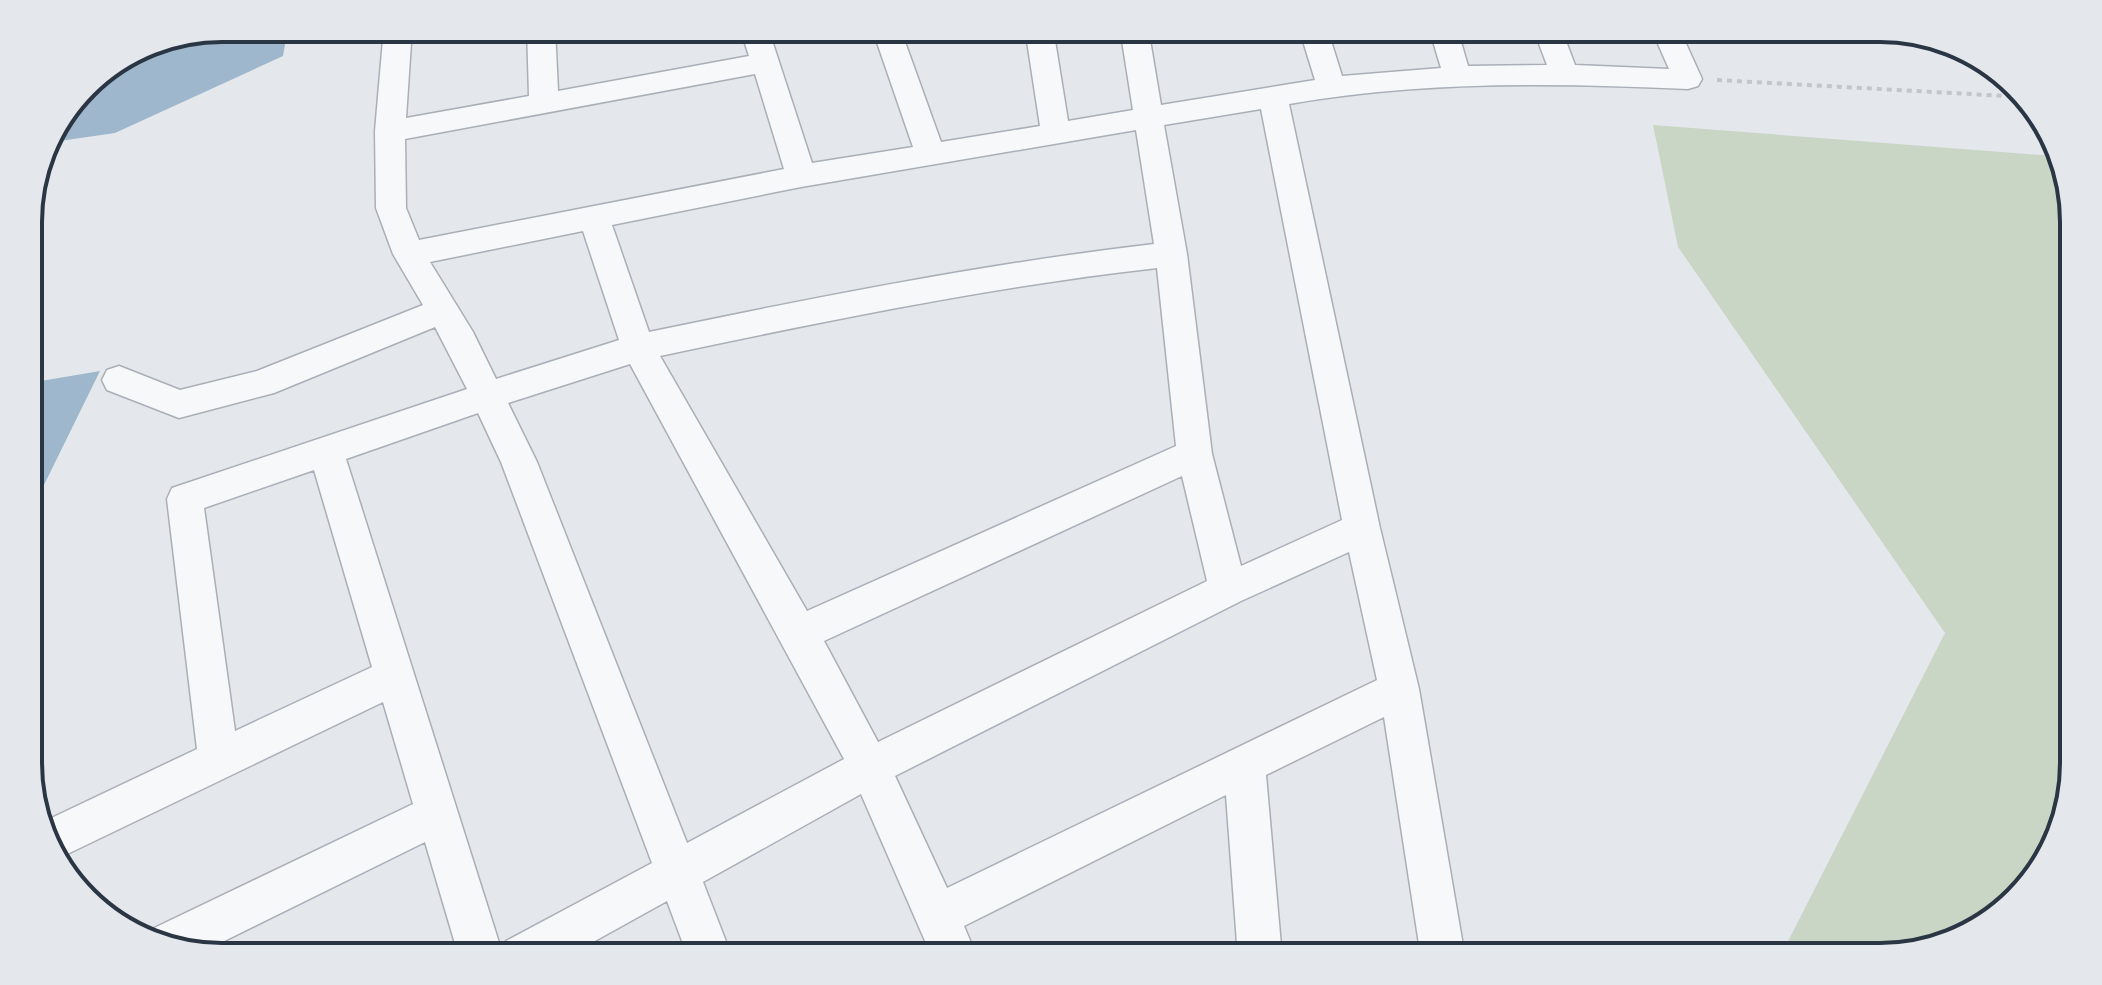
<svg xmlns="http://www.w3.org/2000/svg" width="2102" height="985" font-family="Helvetica,sans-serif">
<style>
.green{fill:#cad6c5}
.water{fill:#9fb7cc}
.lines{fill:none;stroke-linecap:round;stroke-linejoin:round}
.street-casing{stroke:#a9afb7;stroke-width:3}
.path{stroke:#c2c6cb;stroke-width:4;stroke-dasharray:5 5;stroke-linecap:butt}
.street{fill:#f7f8fa;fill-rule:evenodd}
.rim{fill:none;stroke:#2b3645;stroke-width:4}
</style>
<rect width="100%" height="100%" fill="#e4e8ec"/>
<path class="green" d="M1653,125L2055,156L2072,197L2074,763L2059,838L1988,924L1892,957H1780L1945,633L1678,247Z"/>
<path class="water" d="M222,28H288L283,56L115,133L46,143L94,76L148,43Z
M100,371L43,487L29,505V383Z"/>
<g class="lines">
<defs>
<path id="street" d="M384,28H412L406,118L529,96L527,28H555L558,91L749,56L740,28H768L812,163L913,147L872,28H900L941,142L1040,126L1025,28H1053L1068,121L1133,110L1120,28H1148L1161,105L1315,80L1299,28H1327L1342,76L1441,68L1429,28H1457L1468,66L1547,65L1533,28H1561L1575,65L1669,69L1651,28H1679L1702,79L1698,86L1688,89C1555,83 1422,81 1289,104L1380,528L1419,689L1465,957H1421L1384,717L1266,775L1282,957H1238L1226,795L964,926L977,957H932L861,794L703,882L732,957H688L667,901L566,957H459L425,842L200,953L146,941L150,930L413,804L383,702L59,858L43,822L197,749L167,499L172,488L467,389L435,327L274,393L179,418L107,390L102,380L107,370L119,366L180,390L257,371L423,305L393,254L376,208L375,131ZM755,74L784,169L419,240L406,208L405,139ZM1261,109L1342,520L1241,566L1212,454L1187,254L1164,125ZM1136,130L1154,244C983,264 817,297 649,332L612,225L801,187ZM583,231L619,340L496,379L473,332L430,262ZM1157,268L1176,446L807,611L660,356C825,321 989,287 1157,268ZM630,364L844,759L687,843L537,462L508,403ZM478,413L501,462L652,863L506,941L502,952L346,459ZM314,470L372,667L235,731L204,508ZM1182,476L1207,581L878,742L824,641ZM1349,552L1377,680L947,888L895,776L1241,601Z"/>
</defs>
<use href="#street" class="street-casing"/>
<path class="path" d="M1717,80L2024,97"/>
<use href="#street" class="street"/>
</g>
<path d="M0 0H2102V985H0ZM222 42H1880A180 180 0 0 1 2060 222V763A180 180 0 0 1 1880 943H222A180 180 0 0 1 42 763V222A180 180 0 0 1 222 42Z" fill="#e4e7eb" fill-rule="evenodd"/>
<path class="rim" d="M222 42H1880A180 180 0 0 1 2060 222V763A180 180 0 0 1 1880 943H222A180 180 0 0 1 42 763V222A180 180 0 0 1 222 42Z"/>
</svg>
